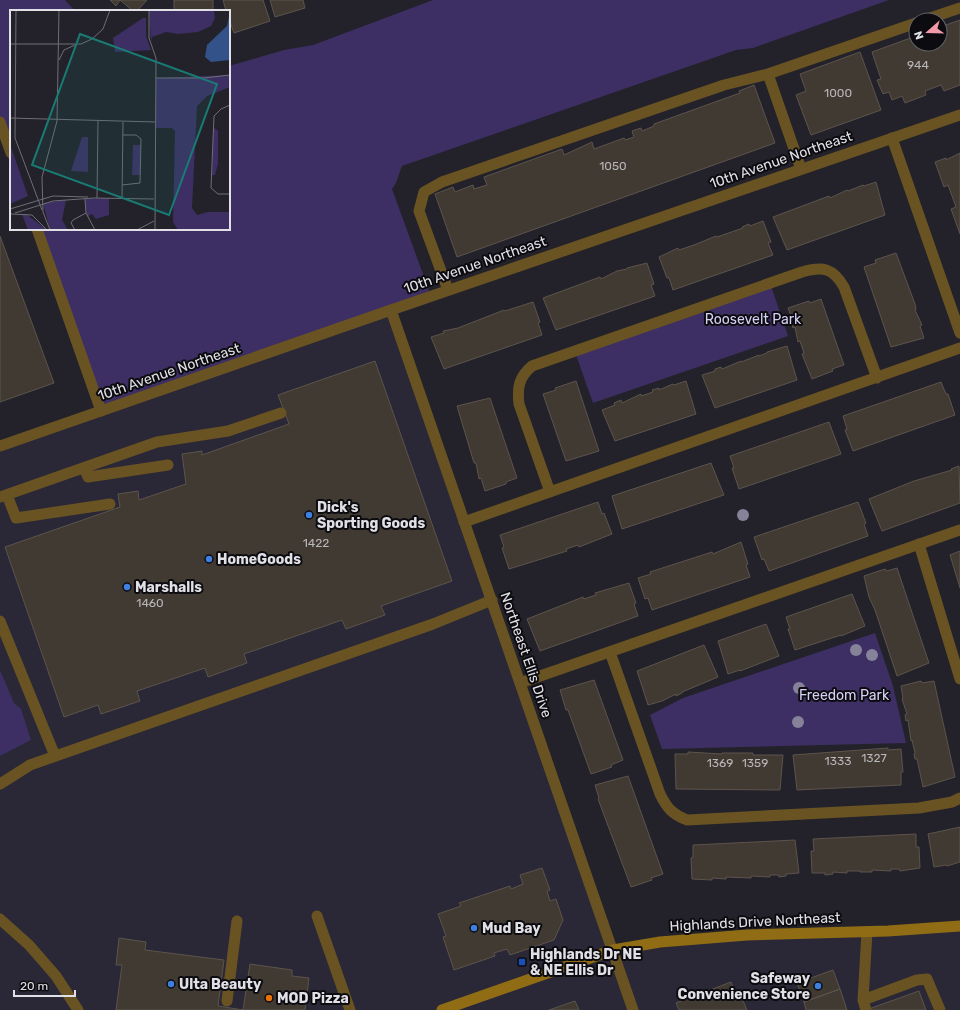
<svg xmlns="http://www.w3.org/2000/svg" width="960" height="1010" font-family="Rubik,sans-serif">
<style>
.built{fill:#2a2736}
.green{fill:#3d2f63}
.building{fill:#413a33;stroke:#5c544c}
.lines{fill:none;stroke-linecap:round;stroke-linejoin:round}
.service{stroke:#695323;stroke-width:11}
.minor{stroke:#695323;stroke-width:11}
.tertiary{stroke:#695323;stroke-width:11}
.secondary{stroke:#906d14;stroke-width:11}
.tree{fill:#86829a}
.shop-dot{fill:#3f7fe0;stroke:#0c0c10;stroke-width:1.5}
.transit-dot{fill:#1a4fb4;stroke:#0c0c10;stroke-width:1.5}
.food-dot{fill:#e8710a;stroke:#0c0c10;stroke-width:1.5}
.labels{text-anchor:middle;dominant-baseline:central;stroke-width:4;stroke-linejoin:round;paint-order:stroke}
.number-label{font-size:12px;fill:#b9b6b9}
.street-label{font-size:14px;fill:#e1e0e6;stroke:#0c0c10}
.park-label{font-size:14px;fill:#d7d0f6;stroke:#0c0c10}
.poi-label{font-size:14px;font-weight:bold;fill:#e1e0e6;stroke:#0c0c10;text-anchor:start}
.inset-road{fill:none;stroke:#6f6e75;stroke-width:1}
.view{fill:#1a7b74;fill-opacity:0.15;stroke:#1a7b74;stroke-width:2}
.inset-edge{fill:none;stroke:#e1e0e6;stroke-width:2}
</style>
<rect width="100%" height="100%" fill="#23222a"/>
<path class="built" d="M391,310L613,950L660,942L960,926V1010H0V446Z"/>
<path class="green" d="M0,0H65L75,11H11V153L0,122Z
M433,0H889L753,48L736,50L402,166C398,175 398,182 392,189L431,296L101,411L37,229H229V66L284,50L313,45Z
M770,283L788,336L593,403L575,352Z
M875,633L893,686L906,743L662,749L650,715L683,698Z
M0,670L14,703L21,709L31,740L0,756Z"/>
<path class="building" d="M110,0H147L137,11H133L120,0L116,6Z
M174,0H213V11H174Z
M223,0H263L270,21L234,33L229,19V11H226Z
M270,0H303L305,8L275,17Z
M960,20V85L944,91L941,85L925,91L926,95L905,103L902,96L892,100L889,92L883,94L877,80L881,79L872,52L916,36V44H940V27Z
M860,52L881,110L811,135L796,95L806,91L800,74Z
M754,85L775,143L457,257L435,194L453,187L455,192L473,185L474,189L487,185L484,177L562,149L564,155L592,142L594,149L624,138L625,140L634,137L632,131L641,128L642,131L654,126V124L740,93L739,91Z
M960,153V234L951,209L956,207L948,185L944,187L935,162L946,158V160Z
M876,182L885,215L787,250L773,217L829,196L830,198L847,190L848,191L863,185L864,186Z
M763,221L771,242L768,243L773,255L673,290L669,278H667L659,257L678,248L679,250L694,245L716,236L717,237L743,228L742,227L749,224L750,226Z
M0,236L54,383L0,402Z
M896,253L915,304L916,309L915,310L922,325L920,326L924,338L891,347L864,267L876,263L875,260Z
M647,263L654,284L651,285L655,296L556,330L543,298L600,277L601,279L617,271L627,269V268Z
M821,299L844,365L832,369L833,371L812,379L802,354L804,353L800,341L798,342L795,327L793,328L791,322L793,321L788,308L809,301L810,303Z
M533,302L540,322L538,323L542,335L444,369L431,337L444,333L443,331L458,328L504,310L505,311Z
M787,346L797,380L715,408L702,375L715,371V369L721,367L722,369L741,361V362L759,355V356L767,353V352Z
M375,361L452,581L381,606L385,615L346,629L342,620L244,654L247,663L208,677L205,668L137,691L140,701L101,714L98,705L64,717L5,547L120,507L118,494L138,491L139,500L186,484L182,454L202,451V455L289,424L278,395Z
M576,381L599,451L566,461L543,394L556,390L555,388Z
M686,381L696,414L615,441L602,410L615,405L614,403L621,400L622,403L641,394V396L653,392L652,390L659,388V390L673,384L674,385Z
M941,382L946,394H948L955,415L853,451L845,430L847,429L843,416Z
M490,398L517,478L506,482V484L485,491L481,478L479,479L476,463H474L457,406Z
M829,422L841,454L739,489L732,468H734L730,456Z
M711,463L724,495L622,529L612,496Z
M959,466L960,503L882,531L869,499L914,481L952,470L951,469Z
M598,502L602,514L604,513L612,534L579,547L578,545L566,549L567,551L509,569L502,548L504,547L500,535Z
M858,502L866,523L864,524L868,536L769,571L764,559L762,560L754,537Z
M741,542L748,564L746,565L750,577L652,610L648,598L645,599L638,578L651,574L650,572L712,552L713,554Z
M960,551V588L950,555Z
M897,568L929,663L897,676L875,610L869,597L864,576L885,569L887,571Z
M629,583L636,603L634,604L638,616L540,651L527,619L583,597L584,599L596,595L595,593Z
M852,594L865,626L841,636V635L795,650L788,629H790L786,617Z
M766,624L779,656L740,671V670L728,674L718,641Z
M704,645L718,677L682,692V693L676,696V694L662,701L648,705L637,671Z
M594,680L623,760L611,765L612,767L591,774L568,710H566L560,690Z
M921,681L922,683L934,681L955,777L923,787L917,759H915L914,754L915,753L912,740L911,741L908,720L906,721L905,715L907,714L902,699H903L901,686Z
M888,748V750L901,749L903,772H901V785L797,790L793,755Z
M688,752L722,754V753H753V755H783L780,790L676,789L675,754H688Z
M628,776L663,874L651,878L652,880L631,887L598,799L599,798L595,785Z
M960,827V862L947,866L946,865L934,867L928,834Z
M916,834V847H919L920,868L900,871L899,869H891V871L872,870V872H860V871H847V873L833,872V874L825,875V873H812L811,851H814L813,839Z
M795,840L799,873L786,874V876L779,877V875H770V877L751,876V878L726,877V879L712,878V880L692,879L691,858L693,857V845Z
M542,868L550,890L547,891L550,901L556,899L563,920L554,940L510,955L507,949L494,953L495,956L454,970L443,937L446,936L438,914L461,906L459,903L510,886L511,889L523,884L520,875Z
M119,938L146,942L145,950L224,960L218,1006L243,1010L250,964L292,970V976L309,978L305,1010H116L122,965H116Z
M833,970L840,989L804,1002L797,983Z
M731,982L735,992L739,991L747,1010H679L676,1003Z
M840,989L847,1010H806L804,1002Z
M919,991L926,1010H866Z
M575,1001L579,1010H549Z"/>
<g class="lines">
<path class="service" d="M924,20L960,8
M768,74L801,169
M448,290L419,211L424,192L442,182L724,85L768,74L916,23
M84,468L88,477L168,465
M7,495L16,518L110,504
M0,497L157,442L228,431L281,413
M919,544L960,679
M0,621L55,756
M610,652L660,794C667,808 672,814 687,820L919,808L952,802L960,798
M0,784L30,765L433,624L492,600
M317,916L350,1010
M863,1000L917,980L927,979L940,1010
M227,1001L237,921
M866,1010L863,1000L867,932"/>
<path class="minor" d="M0,122L11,153
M37,229L101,411
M391,310L960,115
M550,492L519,404C517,387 519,377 532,366L802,272C823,266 833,268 844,287L877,378
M464,522L960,348
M520,683L960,530"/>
<path class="tertiary" d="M892,138L960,333
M0,446L391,310L633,1010
M0,919L29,945L56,976L78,1010"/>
<path class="secondary" d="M442,1010L613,950L660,942L747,935L888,931L960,926"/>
</g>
<g class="tree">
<circle cx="743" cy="515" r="6"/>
<circle cx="856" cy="650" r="6"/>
<circle cx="872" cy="655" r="6"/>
<circle cx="799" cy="688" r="6"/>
<circle cx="798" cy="722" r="6"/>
</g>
<g class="shop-dot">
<circle cx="309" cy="515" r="4"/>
<circle cx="209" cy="559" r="4"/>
<circle cx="127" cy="587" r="4"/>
<circle cx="474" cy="928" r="4"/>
<circle cx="171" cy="984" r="4"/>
<circle cx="818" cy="986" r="4"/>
</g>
<rect class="transit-dot" x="518" y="958" width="8" height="8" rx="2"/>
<circle class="food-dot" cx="269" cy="998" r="4"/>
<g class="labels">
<g class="number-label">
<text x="918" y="65">944</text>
<text x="838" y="93">1000</text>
<text x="613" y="166">1050</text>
<text x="316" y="543">1422</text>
<text x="150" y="603">1460</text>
<text x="874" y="758">1327</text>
<text x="838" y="761">1333</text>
<text x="720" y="763">1369</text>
<text x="755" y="763">1359</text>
</g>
<g class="street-label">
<text transform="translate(781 160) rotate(-19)">10th Avenue Northeast</text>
<text transform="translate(475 265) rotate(-19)">10th Avenue Northeast</text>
<text transform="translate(169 372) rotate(-19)">10th Avenue Northeast</text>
<text transform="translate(526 655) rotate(71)">Northeast Ellis Drive</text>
<text transform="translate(755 922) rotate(-3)">Highlands Drive Northeast</text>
</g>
<g class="park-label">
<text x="753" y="319">Roosevelt Park</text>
<text x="844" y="695">Freedom Park</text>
</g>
<g class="poi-label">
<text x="317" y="507">Dick's<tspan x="317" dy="16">Sporting Goods</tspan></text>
<text x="217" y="559">HomeGoods</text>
<text x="135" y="587">Marshalls</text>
<text x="482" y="928">Mud Bay</text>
<text x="530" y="954">Highlands Dr NE<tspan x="530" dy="16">&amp; NE Ellis Dr</tspan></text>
<text x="810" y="978" text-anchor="end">Safeway<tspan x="810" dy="16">Convenience Store</tspan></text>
<text x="179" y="984">Ulta Beauty</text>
<text x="277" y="998">MOD Pizza</text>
</g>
</g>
<g transform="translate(10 10)">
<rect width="220" height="220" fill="#23222a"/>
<path d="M139,0H204L205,8L201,16L188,22L168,24L156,22L142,27L141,32ZM133,8H136V26L141,40L105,42L103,28ZM220,65V77L197,86L187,96L182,198L187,205L198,202H220V220H168L163,212L165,121L162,118H145L146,68ZM203,117L208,121V154L205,165H202ZM0,118L1,137L18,186L0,194ZM72,127H78V162L61,161ZM123,135H131L130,165H122ZM99,188V205L86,209L82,204L77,207L75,189ZM56,190L52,210L58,220H40L33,193ZM12,204H16L37,220H18Z" fill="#3d2f63"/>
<path d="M220,1V50L201,52L195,47L197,35L217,16Z" fill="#325289"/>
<path class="inset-road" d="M6,0L5,128L32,200M139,0V28L146,48L145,220M0,34H71L82,29L93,19L100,0M49,50L54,40L65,35M146,68H194L220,65M220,95L211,99L204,106L201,178L208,184H220M0,108L146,112M112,175L130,173L131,129L126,125H113M87,188L88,111M75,189L76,203L85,220M112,189L113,112M0,199L43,186L78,187M5,203L43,191L84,188L144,189M1,204L22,205L37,220M40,220L33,202L32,167L47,111L49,0M65,220L61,213L63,210L76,203M127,220L144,211"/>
<path class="view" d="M70,24L207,74L159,205L22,155Z"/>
<rect width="220" height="220" class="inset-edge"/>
</g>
<g transform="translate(928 32) rotate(250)"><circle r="19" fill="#0c0c10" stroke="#616166"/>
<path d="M0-3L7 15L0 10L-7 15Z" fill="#f39aa8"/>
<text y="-6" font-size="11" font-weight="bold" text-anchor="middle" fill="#e1e0e6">N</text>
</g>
<path d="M14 990v6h61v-6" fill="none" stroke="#e1e0e6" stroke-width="2"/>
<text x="20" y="990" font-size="12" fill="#e1e0e6" stroke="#0c0c10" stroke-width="3" paint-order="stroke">20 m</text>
</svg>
